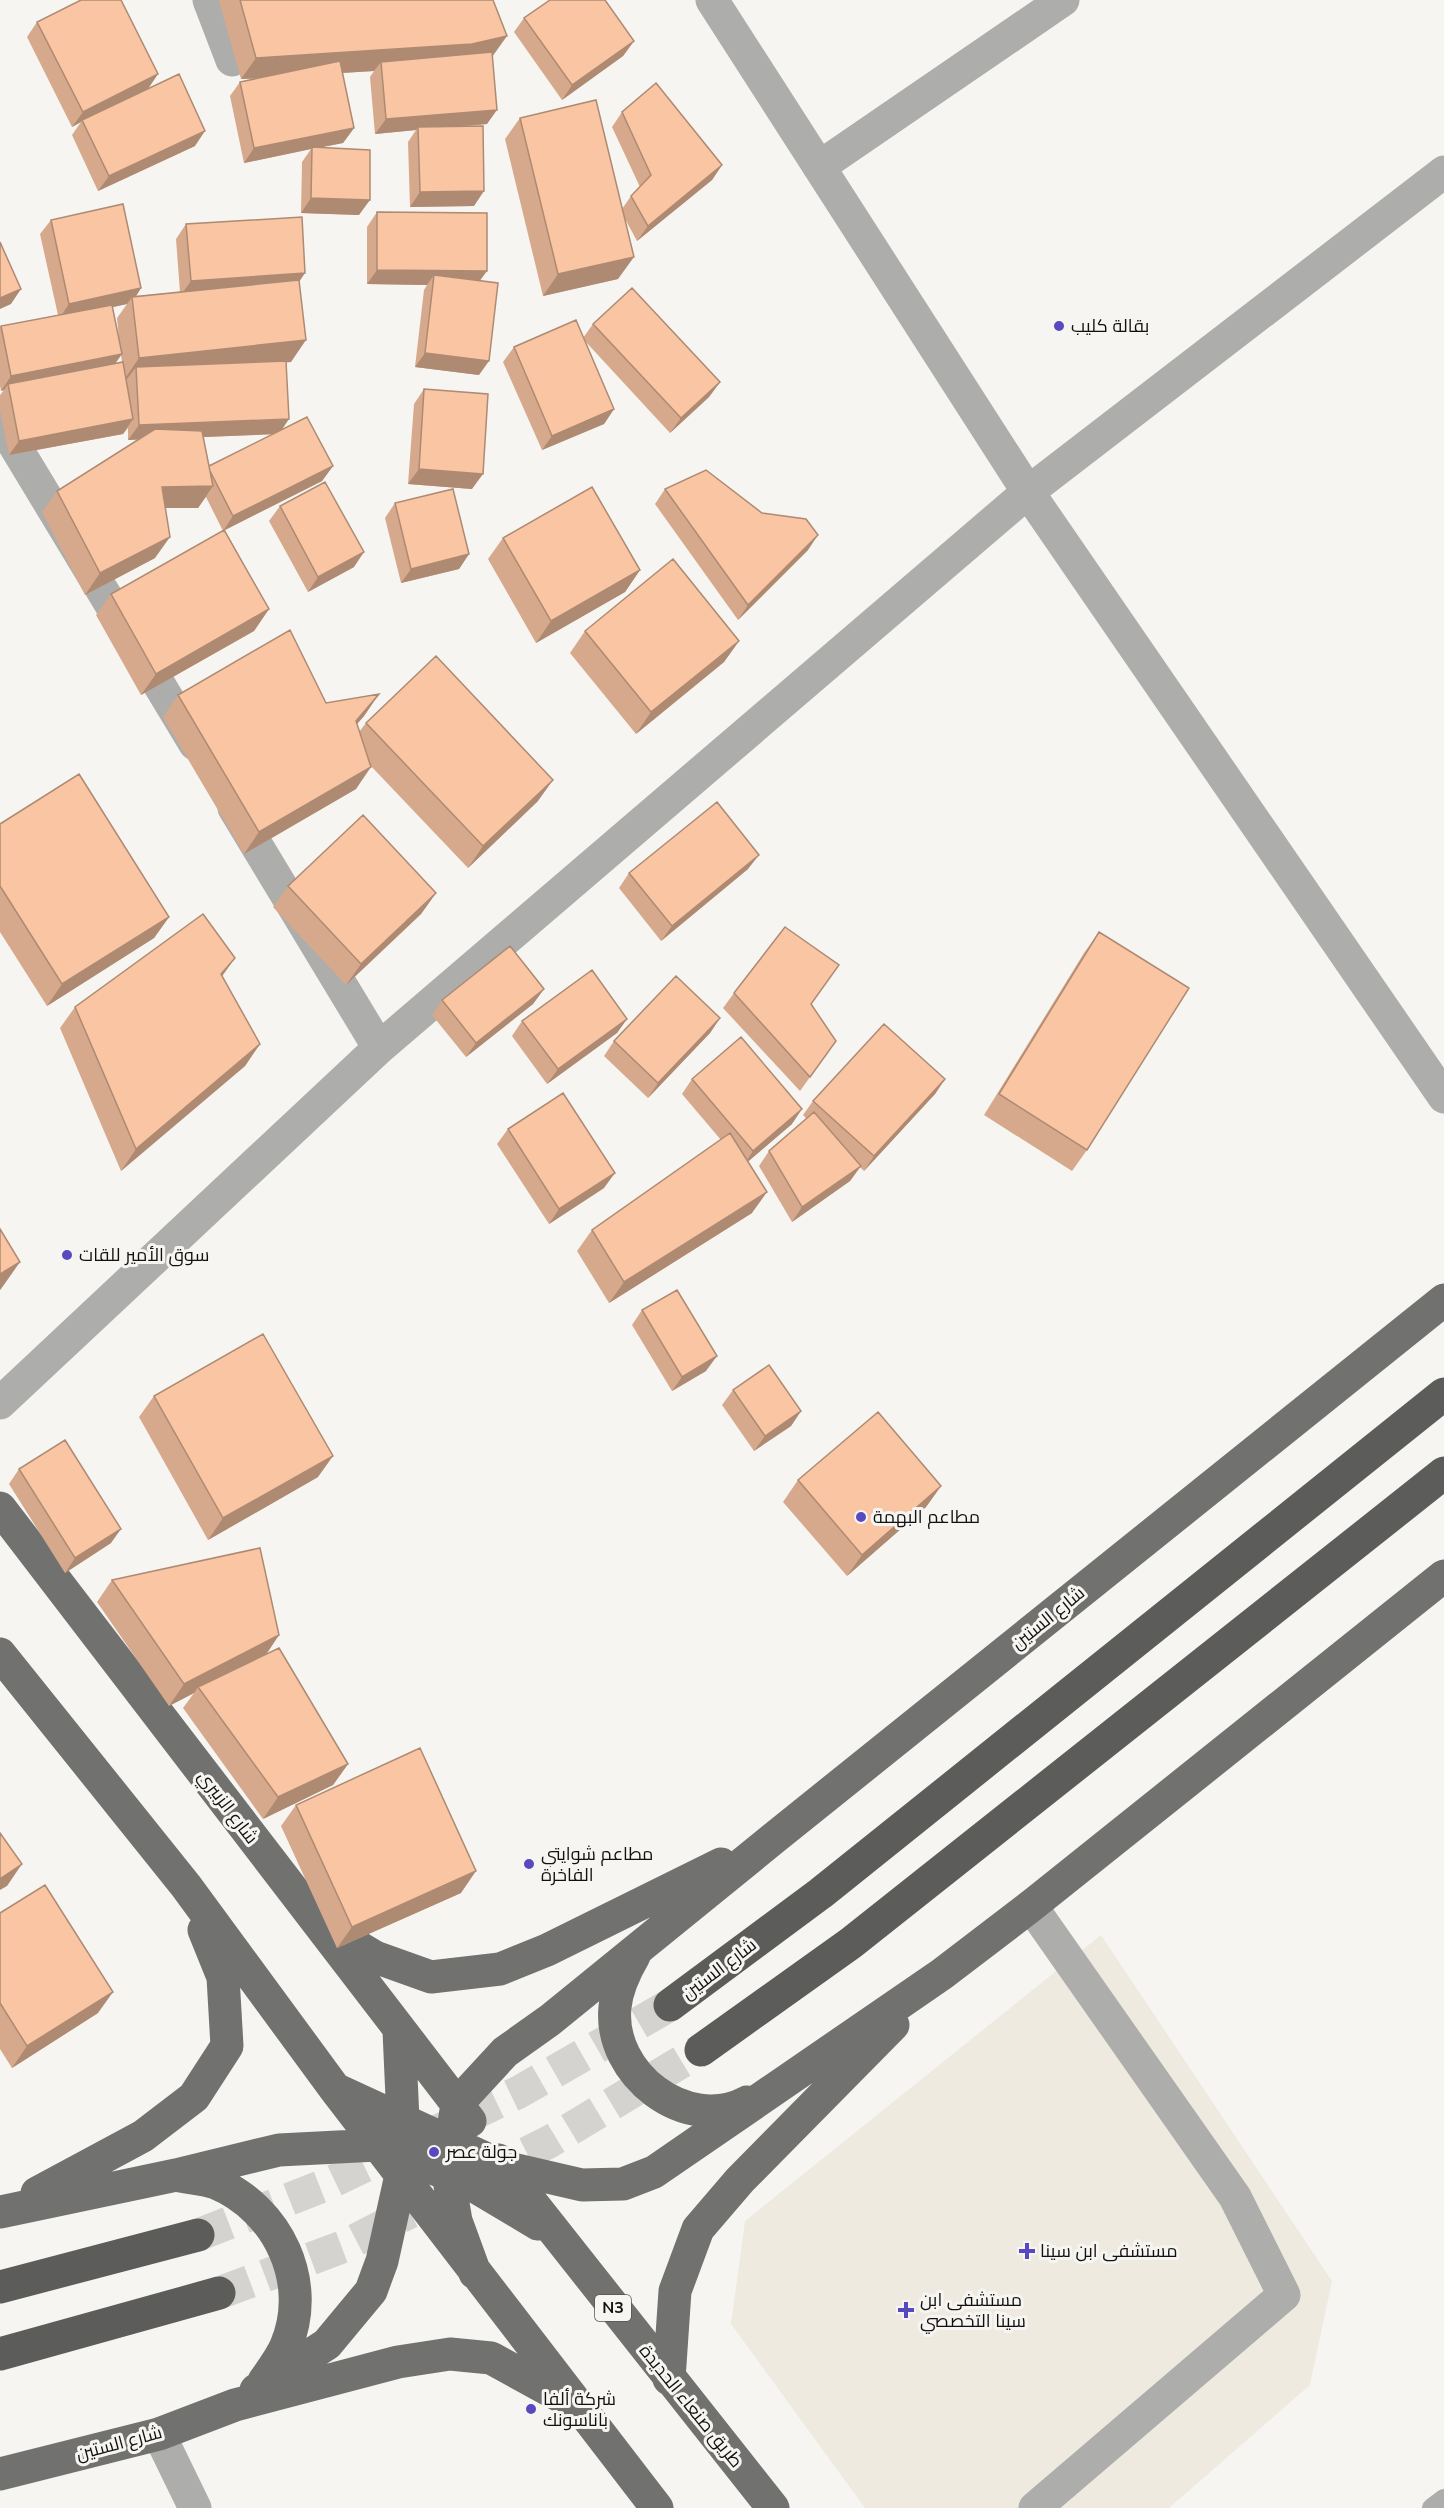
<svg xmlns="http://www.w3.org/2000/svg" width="1444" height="2508" font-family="'Nunito Sans',Cairo,sans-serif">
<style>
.built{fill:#eeeae0}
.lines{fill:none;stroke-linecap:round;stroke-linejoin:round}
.highway-tunnel{stroke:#d4d3d0;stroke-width:33;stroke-dasharray:33 16;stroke-linecap:butt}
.lane{stroke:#adadac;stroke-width:20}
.street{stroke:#adadac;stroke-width:33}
.primary{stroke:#717270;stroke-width:33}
.highway{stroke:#5c5d5a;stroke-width:33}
.wall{fill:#d6a98c;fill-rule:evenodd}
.shaded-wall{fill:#ae8a72}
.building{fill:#f9c5a3;stroke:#ae8a72;stroke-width:1.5}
.poi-dot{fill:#5949c1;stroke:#f6f5f2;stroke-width:2}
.labels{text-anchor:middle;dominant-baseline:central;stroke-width:6;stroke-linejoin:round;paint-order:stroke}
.shield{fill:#f6f5f2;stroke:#565554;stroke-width:1.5}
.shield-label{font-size:16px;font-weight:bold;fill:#121110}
.poi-label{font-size:18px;fill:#121110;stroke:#f6f5f2;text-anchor:start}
.street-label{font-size:18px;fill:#121110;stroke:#f6f5f2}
</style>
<rect width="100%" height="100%" fill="#f6f5f2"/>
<path class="built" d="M1101,1935L1332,2281L1310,2385L1169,2508H865L731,2324L745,2221Z"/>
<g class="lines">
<path class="highway-tunnel" d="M483,2175L549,2142L701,2050
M198,2235L323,2186L519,2092L670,2005
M219,2293L342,2247L410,2212"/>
<path class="lane" d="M1432,2508L1444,2499"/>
<path class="street" d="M209,0L232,60
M712,0L1028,492L1444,1097
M819,167L1063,0
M0,421L195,744
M234,808L379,1048
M0,1403L379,1048L1028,492L1444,172
M1031,1906L1235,2197L1284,2295L1035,2508
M159,2434L195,2508"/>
<path class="primary" d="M0,1508L470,2121
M0,1654L186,1886L335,2089L657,2508
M331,1931L375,1957L431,1977L500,1969L547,1950L721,1864
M634,1956C624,1973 617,1988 615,2007C608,2074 686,2134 747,2102
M335,2089L504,2167L582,2185L623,2184L654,2172L942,1974L1031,1906L1444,1576
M498,2160L773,2508
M180,2176C191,2178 205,2179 216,2183C278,2209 313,2282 286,2346C281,2358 271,2371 264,2381
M37,2193L143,2136L194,2097L227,2046L223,1977L204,1930
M0,2212L176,2175L279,2150L377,2145L471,2184L538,2224
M475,2273L456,2221L448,2174L451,2143L457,2104L505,2052L550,2020L774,1838L1444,1300
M669,2379L675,2291L698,2229L740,2180L893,2025
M256,2390L327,2344L371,2291L382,2261L401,2175L403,2120L399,2031
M0,2474L159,2434L235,2405L398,2362L450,2354L491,2358L562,2397"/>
<path class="highway" d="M670,2005L821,1893L1444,1394
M701,2050L851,1943L1444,1473
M0,2287L198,2235
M0,2354L219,2293"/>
</g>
<path class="wall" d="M220,0H493L492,56L487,124L466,126L474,206L410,207L408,142L416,130L375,134L370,77L374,71L342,73L354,128L343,143L318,148L359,215L301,213L302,162L311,149L244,163L230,96L240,82L255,79H241L219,1Z
M524,18L634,41L623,56L562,100L514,32Z
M37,22L148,89L195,146L98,191L72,135L81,122L72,127L27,37Z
M622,112L722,165L712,180L637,241L624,217L618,279L543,296L505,139L520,118L622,209L631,196L640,187L612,127Z
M377,212L480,281L479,375L415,367L424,290L427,285L367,284V227Z
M51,220L141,288L136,296L180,292L176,239L186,224L299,282L291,362H286L282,429L333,466L322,481L225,530L269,609L254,631L141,695L96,615L111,594L223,531L206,497L198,508H165L155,558L85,595L42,512L57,491L138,439L128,440V428L123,434L9,455L0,410V395L4,390L1,391L0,386V327L1,326L58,315L40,234ZM127,304L117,318L120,348L112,307ZM121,355L122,362L115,364ZM273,434L209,466L203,437Z
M593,324L720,382L709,397L670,433L585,341L614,409L604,424L542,450L503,362L514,347L583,338Z
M424,389L472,489L408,484L414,404Z
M665,489L808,550L738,620L655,504Z
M395,503L469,554L459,569L401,583L385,518Z
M280,506L354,567L308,592L269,521Z
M503,538L640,570L625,592L536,643L488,559Z
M585,631L739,641L724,662L636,734L570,653Z
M379,694L364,716L357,724L359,732L366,723L538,801L468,868L369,764L356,789L244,854L163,717L178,695L326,703Z
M0,824L169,917L154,938L47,1006L0,932Z
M748,869L661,941L619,888L629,873Z
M288,886L436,893L421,914L346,985L273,907Z
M1099,932L1087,1150L1072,1171L984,1115L1084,953Z
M235,958L222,976L260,1044L245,1066L121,1171L60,1028L75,1007Z
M544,989L533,1004L466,1057L432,1015L442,1000Z
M734,993L811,1004L836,1041L800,1091L723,1008Z
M720,1018L710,1033L648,1098L604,1056L614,1041Z
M627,1019L617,1033L547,1084L512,1036L522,1021Z
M692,1079L792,1124L748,1161L752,1213L609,1303L577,1251L592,1230L721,1140L682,1094Z
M945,1079L935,1094L864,1171L860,1167L850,1181L792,1222L759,1166L769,1151L807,1119L803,1115L813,1101Z
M508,1129L604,1188L549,1224L497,1144Z
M642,1310L706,1371L672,1391L632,1325Z
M733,1390L801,1411L791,1426L754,1451L722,1405Z
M154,1396L318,1477L208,1540L139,1417Z
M19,1469L111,1543L65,1573L9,1484Z
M798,1480L941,1486L926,1507L847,1576L783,1502Z
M112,1580L279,1635L266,1655L348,1764L333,1785L263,1819L183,1708L194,1693L169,1706L97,1602Z
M296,1805L461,1893L337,1948L281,1826Z
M0,1913L98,2013L12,2068L0,2049Z"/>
<path class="shaded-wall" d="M507,36L492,57L381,62L374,71L241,79L256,58Z
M634,41L623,56L562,100L572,85Z
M158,74L148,89L82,120L81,122L72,127L83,112Z
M497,110L487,124L418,130V127L416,130L375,134L386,119Z
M354,128L343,143L312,149V147L311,149L244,163L254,148Z
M205,131L195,146L98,191L109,176Z
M722,165L712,180L637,241L648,226Z
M484,191L474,206L410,207L420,192Z
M311,198L370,200L359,215L301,213Z
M634,257L618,279L543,296L558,274Z
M377,270L487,271L476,286L434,275L427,285L367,284Z
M305,273L295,288L181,295L191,281Z
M141,288L133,301L132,297L127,304L59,319L69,304Z
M21,289L11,304L0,309V298Z
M306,340L291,362L136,378V367L127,379L124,380L139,358Z
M425,353L489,361L479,375L415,367Z
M122,354L111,369L8,384L4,390L1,391L11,376Z
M720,382L709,397L670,433L681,418Z
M614,409L604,424L542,450L552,436Z
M133,419L123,434L9,455L19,441Z
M289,419L279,434L128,440L139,425Z
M333,466L322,481L223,531L233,516Z
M419,469L483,474L472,489L408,484Z
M213,486L198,508H147L162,487Z
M818,535L808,550L738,620L748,605Z
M170,537L155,558L85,595L100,573Z
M364,552L354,567L308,592L318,577Z
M469,554L459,569L401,583L411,569Z
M640,570L625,592L536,643L551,621Z
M269,609L254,631L141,695L156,674Z
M739,641L724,662L636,734L651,712Z
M379,694L364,716L341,742L356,721Z
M371,767L356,789L244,854L259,832Z
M553,780L538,801L468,868L483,846Z
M759,855L748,869L661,941L672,926Z
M436,893L421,914L346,985L361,964Z
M169,917L154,938L47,1006L62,984Z
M235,958L220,979L221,974Z
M544,989L533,1004L466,1057L476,1043Z
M720,1018L710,1033L648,1098L658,1083Z
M627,1019L617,1033L547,1084L558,1069Z
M260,1044L245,1066L121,1171L136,1149Z
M945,1079L935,1094L864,1171L874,1156Z
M802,1109L792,1124L743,1166L753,1151Z
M861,1166L850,1181L792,1222L802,1207Z
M615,1173L604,1188L549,1224L559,1209Z
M767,1192L752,1213L609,1303L624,1282Z
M20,1262L1,1289L0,1290V1274Z
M717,1356L706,1371L672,1391L682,1377Z
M801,1411L791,1426L754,1451L765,1436Z
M333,1456L318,1477L208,1540L223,1518Z
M941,1486L926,1507L847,1576L862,1555Z
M121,1529L111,1543L65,1573L75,1558Z
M279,1635L264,1657L198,1687L194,1693L169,1706L184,1684Z
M348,1764L333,1785L263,1819L278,1797Z
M22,1864L7,1886L0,1890V1879Z
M476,1871L461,1893L337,1948L352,1927Z
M113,1992L98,2013L12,2068L27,2046Z"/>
<path class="building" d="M81,0H121L158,74L83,112L37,22Z
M240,0H493L507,36L472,44L256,58Z
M550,0H605L634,41L572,85L524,18Z
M492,52L497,110L386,119L381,62Z
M340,61L354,128L254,148L240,82Z
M179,74L205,131L109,176L82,120Z
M656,83L722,165L648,226L631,196L651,175L622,112Z
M596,100L634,257L558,274L520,118Z
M483,126L484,191L420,192L418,127Z
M312,147L370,150V200L311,198Z
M123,204L141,288L69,304L51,220Z
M377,212L487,213V271L377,270Z
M302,217L305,273L191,281L186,224Z
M0,242L21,289L0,298Z
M434,275L498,283L489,361L425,353Z
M299,280L306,340L139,358L132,297Z
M632,288L720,382L681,418L593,324Z
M112,305L122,354L11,376L1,326Z
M576,320L614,409L552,436L514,347Z
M286,361L289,419L139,425L136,367Z
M123,362L133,419L19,441L8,384Z
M424,389L488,394L483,474L419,469Z
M307,417L333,466L233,516L210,471L209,466Z
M155,429L202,431L213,486L162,487L170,537L100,573L57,491Z
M706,470L762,513L806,519L818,535L748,605L665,489Z
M325,482L364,552L318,577L280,506Z
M592,487L640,570L551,621L503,538Z
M453,489L469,554L411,569L395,503Z
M224,530L269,609L156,674L111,594Z
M673,559L739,641L651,712L585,631Z
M290,630L326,703L379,694L356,721L371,767L259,832L178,695Z
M436,656L553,780L483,846L366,723Z
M79,774L169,917L62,984L0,886V824Z
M717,802L759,855L672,926L629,873Z
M363,815L436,893L361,964L288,886Z
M203,914L235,958L221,974L260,1044L136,1149L75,1007Z
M785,927L839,965L811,1004L836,1041L810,1077L734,993Z
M1099,932L1189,988L1087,1150L999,1094Z
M510,946L544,989L476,1043L442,1000Z
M592,970L627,1019L558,1069L522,1021Z
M676,976L720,1018L658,1083L614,1041Z
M884,1024L945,1079L874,1156L813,1101Z
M741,1037L802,1109L753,1151L692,1079Z
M563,1093L615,1173L559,1209L508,1129Z
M814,1112L861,1166L802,1207L769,1151Z
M730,1133L767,1192L624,1282L592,1230Z
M0,1229L20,1262L0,1274Z
M677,1290L717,1356L682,1377L642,1310Z
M263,1334L333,1456L223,1518L154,1396Z
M769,1365L801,1411L765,1436L733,1390Z
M878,1412L941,1486L862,1555L798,1480Z
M65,1440L121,1529L75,1558L19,1469Z
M260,1548L279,1635L184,1684L112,1580Z
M279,1648L348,1764L278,1797L198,1687Z
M420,1748L476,1871L352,1927L296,1805Z
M0,1833L22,1864L0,1879Z
M45,1885L113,1992L27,2046L0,2003V1913Z"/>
<g class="poi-dot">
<circle cx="1059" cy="326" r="6"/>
<circle cx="67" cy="1255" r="6"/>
<circle cx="861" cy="1517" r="6"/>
<circle cx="529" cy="1864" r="6"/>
<circle cx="434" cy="2152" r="6"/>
<path d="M1024 2242h6v6h6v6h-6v6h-6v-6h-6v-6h6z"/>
<path d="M903 2301h6v6h6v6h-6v6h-6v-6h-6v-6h6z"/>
<circle cx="531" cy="2409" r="6"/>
</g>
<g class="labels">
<rect class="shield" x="595" y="2295" width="36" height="26" rx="4.5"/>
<g class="shield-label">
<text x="613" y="2308">N3</text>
</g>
<g class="poi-label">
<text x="1071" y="326">بقالة كليب</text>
<text x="79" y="1255">سوق الأمير للقات</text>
<text x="873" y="1517">مطاعم البهمة</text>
<text x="541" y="1854">مطاعم شوايتي<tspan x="541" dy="21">الفاخرة</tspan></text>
<text x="446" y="2152">جولة عصر</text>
<text x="1040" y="2251">مستشفى ابن سينا</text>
<text x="920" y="2300">مستشفى ابن<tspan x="920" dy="21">سينا التخصصي</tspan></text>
<text x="543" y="2399">شركة ألفا<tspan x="543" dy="21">باناسونك</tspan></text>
</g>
<g class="street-label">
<text transform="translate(1048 1618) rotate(-39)">شارع الستين</text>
<text transform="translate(228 1807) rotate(53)">شارع الزبيري</text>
<text transform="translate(719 1969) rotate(-37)">شارع الستين</text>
<text transform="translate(691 2406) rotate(51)">طريق صنعاء الحديدة</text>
<text transform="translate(119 2443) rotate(-15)">شارع الستين</text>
</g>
</g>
</svg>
